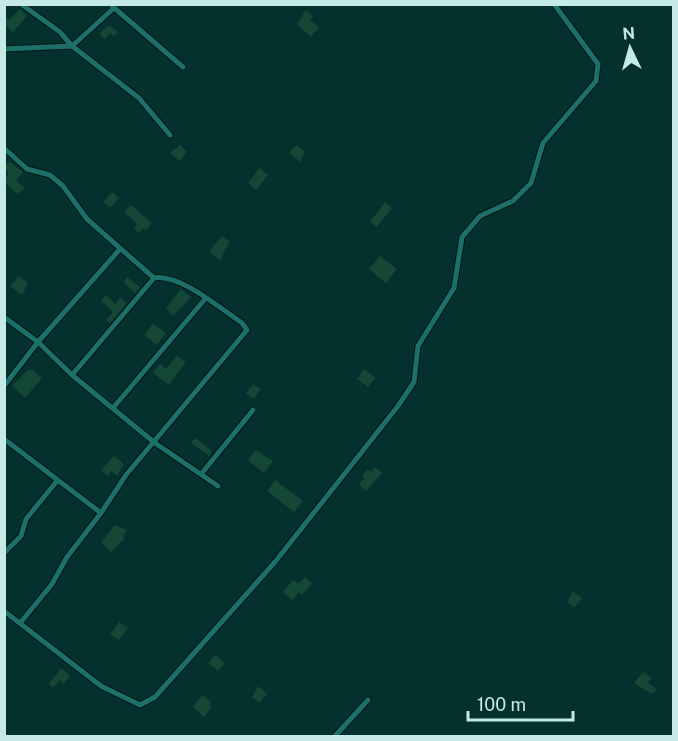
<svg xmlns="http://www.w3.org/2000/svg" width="678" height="741" font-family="'Public Sans',sans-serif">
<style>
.building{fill:#144736}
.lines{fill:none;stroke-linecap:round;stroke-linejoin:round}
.street-casing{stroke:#011715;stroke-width:7}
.street{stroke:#1c7069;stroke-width:5}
</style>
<rect width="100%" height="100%" fill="#04312d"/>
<path class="building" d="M20,9L27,16L13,32L4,24V16L9,20Z
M306,10L313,16L310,20L319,27L311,37L297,24Z
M109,25L118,32L114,36L110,33L105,39L99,34Z
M180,145L187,152L180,161L170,153Z
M296,145L305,152L300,162L289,153Z
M10,162L23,172L16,180L25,188L17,194L4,182L9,173L4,167Z
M259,168L268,175L256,190L248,183Z
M112,192L119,198L110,208L103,202Z
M385,202L392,208L377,227L370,222Z
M131,205L152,223L146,230L143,228L139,233L134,228L137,224L124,212Z
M222,236L230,241L220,260L209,252Z
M380,256L397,269L386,283L369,269Z
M19,276L28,283L22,295L10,286Z
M127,277L140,287L135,293L123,282Z
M181,289L191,297L173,316L166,308Z
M106,295L115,304L120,298L127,303L110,323L106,320L113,312L101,301Z
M153,324L166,333L157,345L144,335Z
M177,356L186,362L169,385L153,373L160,364L166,369Z
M364,369L376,378L368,387L357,379Z
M28,370H32L42,378L25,398L12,386Z
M253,384L261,389L254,399L246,393Z
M195,438L212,451L209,456L191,443Z
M256,450L273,461L264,473L248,460Z
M114,456L124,464L117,476L111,471L108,476L101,470Z
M375,467L382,473L366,491L359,485L364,478L362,476L367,469L371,472Z
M275,480L303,501L294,512L267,491Z
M115,525L127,530L123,536L125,538L111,552L101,542Z
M305,577L312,583L302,595L299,592L292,600L283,592L293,580L298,584Z
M573,591L582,598L574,608L567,602Z
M119,622L128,628L119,640L110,634Z
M215,655L225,663L218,671L208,663Z
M61,668L70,676L64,684L59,680L53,688L49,684Z
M643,672L652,678L648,682L657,690L652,694L634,683Z
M258,686L267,694L259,703L252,697Z
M202,695L211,702L209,705L212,707L204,717L193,707Z"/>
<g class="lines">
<defs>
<path id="street" d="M21,4L60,32L72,46L114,8L113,4
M112,6L183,67
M4,49L72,46L139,98L170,135
M4,148L27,169L50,175L63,186L87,219L154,278C179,273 221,309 242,323L247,330L126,475L101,513
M4,317L38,342L72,375L155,443L218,486
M72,375L154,278
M4,386L38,342L120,249
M113,408L205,299
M4,439L101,513L67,557L52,584L21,622
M202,473L253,410
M4,553L21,536L26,519L57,481
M4,611L101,686L140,705L155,697L275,562L398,406L414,382L418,346L454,288L462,237L480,216L513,201L531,183L543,143L596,81L598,64L554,4
M335,736L368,700"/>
</defs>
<use href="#street" class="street-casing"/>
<use href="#street" class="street"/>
</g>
<rect width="678" height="741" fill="none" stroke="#c5eae5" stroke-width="12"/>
<g transform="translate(630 48) rotate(355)" stroke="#04312d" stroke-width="4.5" paint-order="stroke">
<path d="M0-4.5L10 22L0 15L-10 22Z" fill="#c5eae5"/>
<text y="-9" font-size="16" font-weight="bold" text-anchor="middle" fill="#c5eae5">N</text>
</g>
<path d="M468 711v9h105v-9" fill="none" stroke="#c5eae5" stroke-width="3"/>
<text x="477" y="711" font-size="18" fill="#c5eae5" stroke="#04312d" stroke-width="4.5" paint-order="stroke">100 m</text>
</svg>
